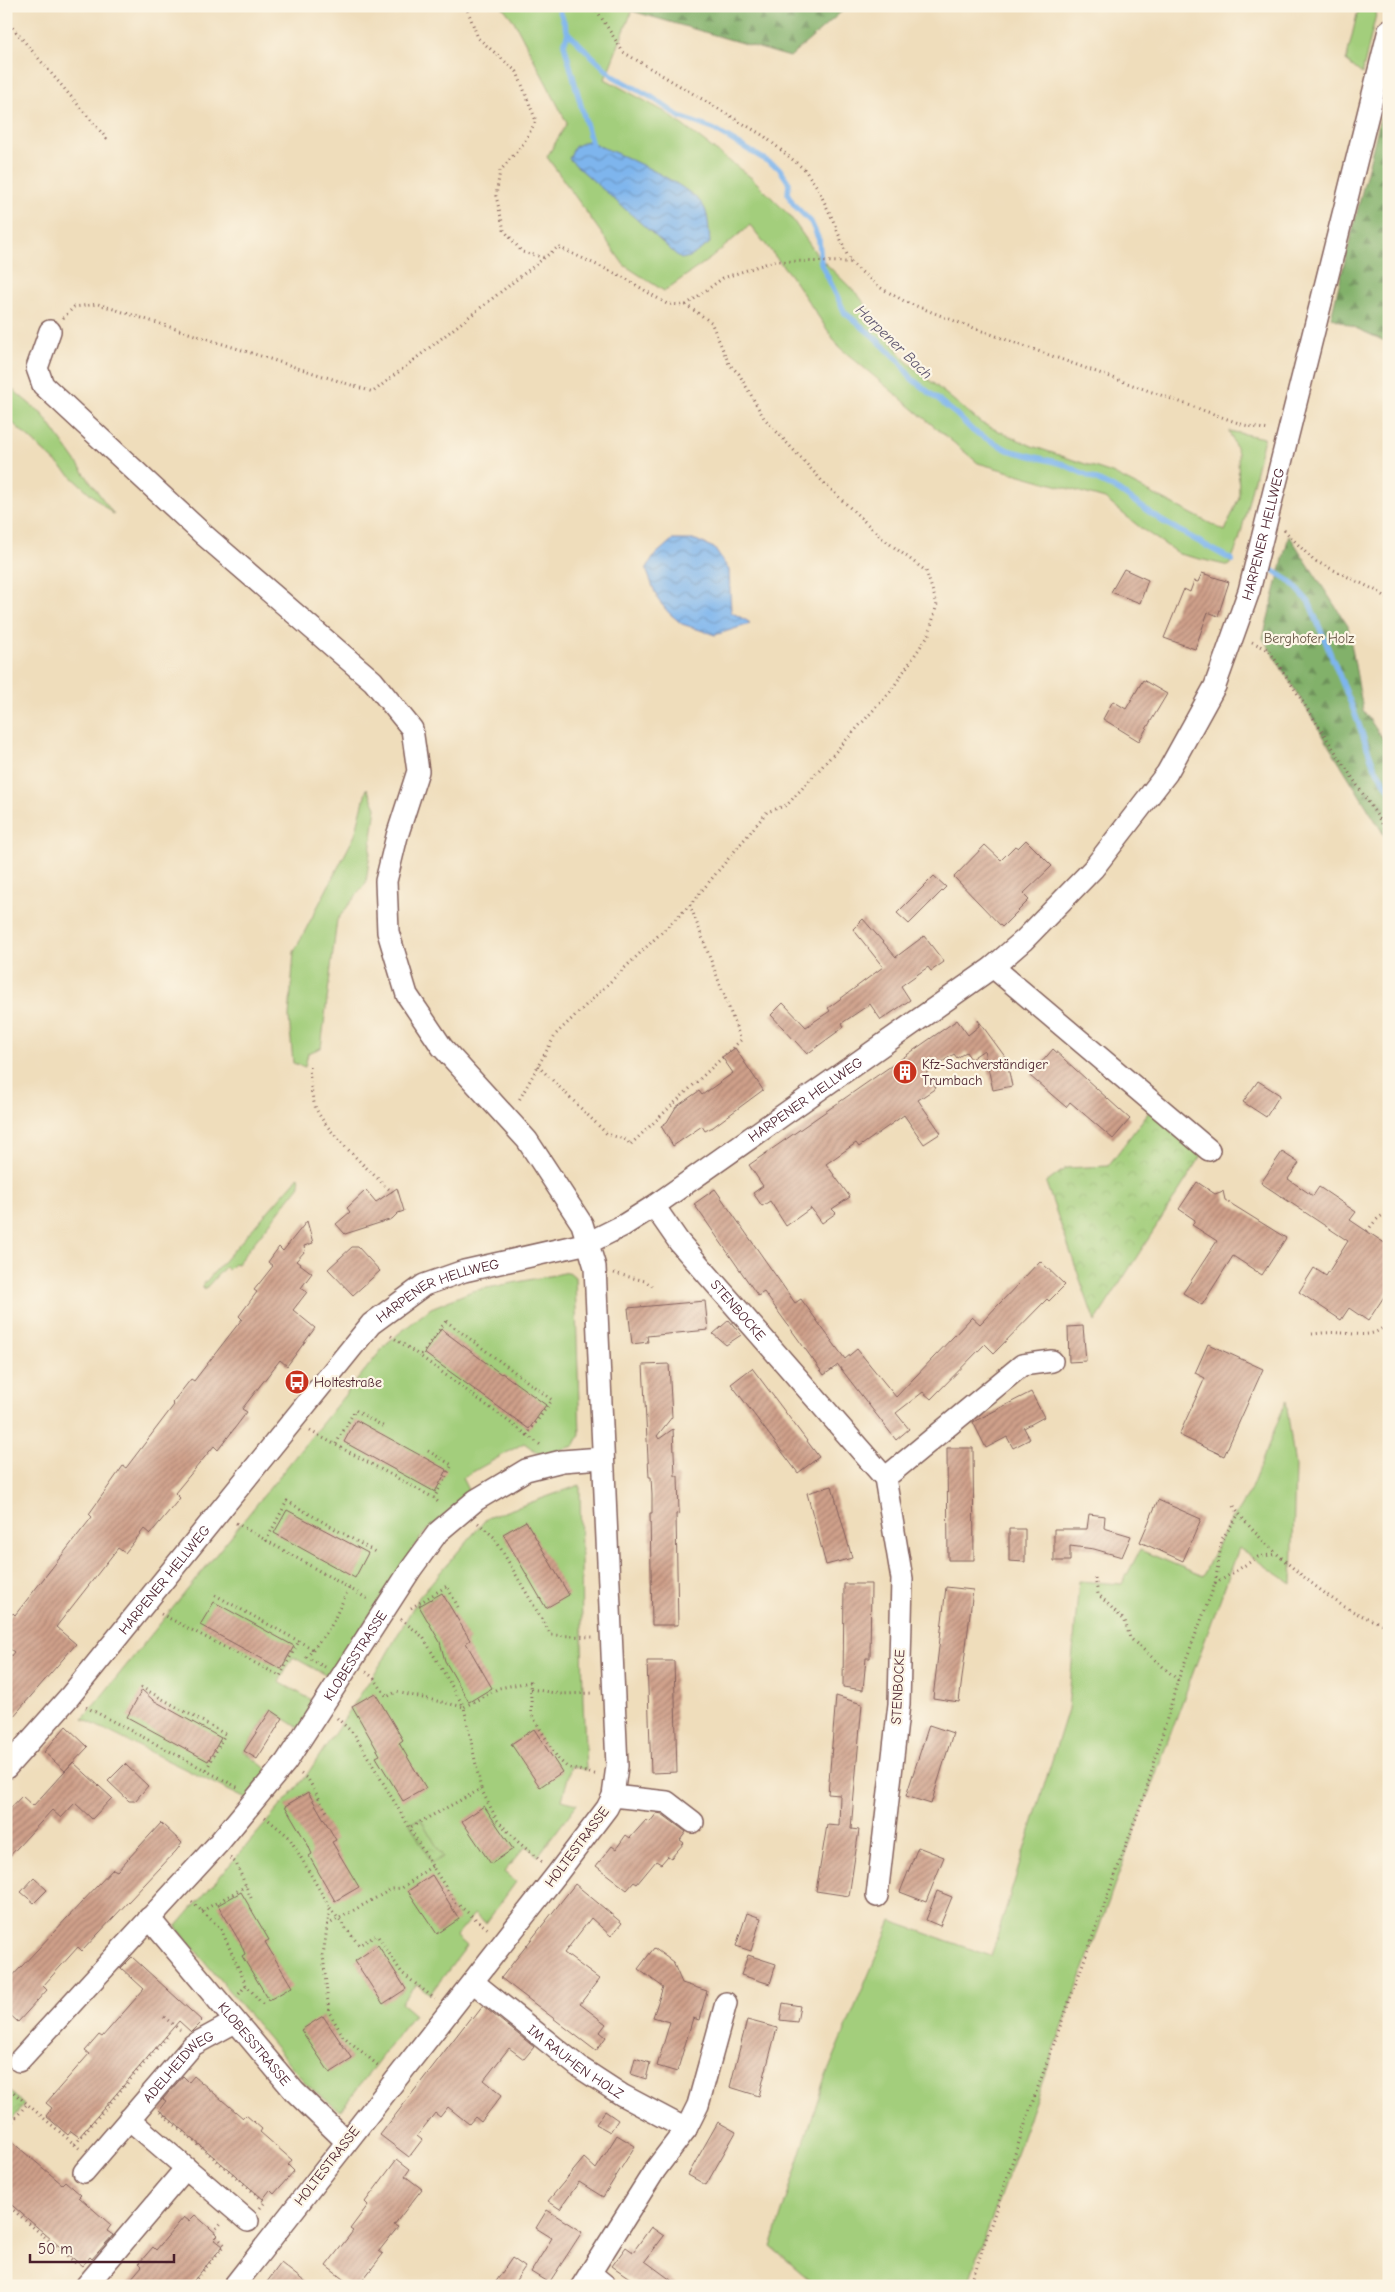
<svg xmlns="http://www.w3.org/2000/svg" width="1395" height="2292" font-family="'Comic Neue',sans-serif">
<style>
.green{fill:#a3ce7b;stroke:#767653}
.forest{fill:url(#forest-firs);stroke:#66684b}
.park{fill:url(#park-crowns);stroke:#767653}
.water{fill:url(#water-waves);stroke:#646a8c}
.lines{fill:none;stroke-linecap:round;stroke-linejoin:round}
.stream{stroke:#7eb5ed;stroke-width:5.5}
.building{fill:url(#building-hatch)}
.minor-casing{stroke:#84625d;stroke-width:24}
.path{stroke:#84625d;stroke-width:3;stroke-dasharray:1 4;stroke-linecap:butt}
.minor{stroke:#fff;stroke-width:21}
.labels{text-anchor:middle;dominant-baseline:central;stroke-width:4.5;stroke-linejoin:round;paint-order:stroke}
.street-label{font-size:14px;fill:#4a1f2b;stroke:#fcf5e5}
.park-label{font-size:14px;fill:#655443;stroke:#fcf5e5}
.poi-label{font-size:14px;fill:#4a1f2b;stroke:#fcf5e5;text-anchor:start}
.water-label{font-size:15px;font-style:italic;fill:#5c546f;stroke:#fcf5e5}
</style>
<defs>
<pattern id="forest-firs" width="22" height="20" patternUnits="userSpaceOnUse" patternTransform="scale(1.25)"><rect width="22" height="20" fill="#82b16b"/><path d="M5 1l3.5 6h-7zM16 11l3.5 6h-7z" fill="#6c8f58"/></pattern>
<pattern id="park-crowns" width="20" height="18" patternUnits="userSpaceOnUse" patternTransform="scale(1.25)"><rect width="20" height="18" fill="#a3ce7b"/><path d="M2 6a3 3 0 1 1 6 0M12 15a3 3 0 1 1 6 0" fill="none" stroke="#8eb06a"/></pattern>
<pattern id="water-waves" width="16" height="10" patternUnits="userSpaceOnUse" patternTransform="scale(1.25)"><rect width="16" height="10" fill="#7eb5ed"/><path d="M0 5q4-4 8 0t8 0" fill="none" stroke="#6993c0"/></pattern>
<pattern id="building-hatch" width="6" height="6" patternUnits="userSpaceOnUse" patternTransform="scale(1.25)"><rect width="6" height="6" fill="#cfa08a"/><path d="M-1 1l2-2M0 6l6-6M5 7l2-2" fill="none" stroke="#aa8271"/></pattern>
</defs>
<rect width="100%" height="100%" fill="#fcf5e5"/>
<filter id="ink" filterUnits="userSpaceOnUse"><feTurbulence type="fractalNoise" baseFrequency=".02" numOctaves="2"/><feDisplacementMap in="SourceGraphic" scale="10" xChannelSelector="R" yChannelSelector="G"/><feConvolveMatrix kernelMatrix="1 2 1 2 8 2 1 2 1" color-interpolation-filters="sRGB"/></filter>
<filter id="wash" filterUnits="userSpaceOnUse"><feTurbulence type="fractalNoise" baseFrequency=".0096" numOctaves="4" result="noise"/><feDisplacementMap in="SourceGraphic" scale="20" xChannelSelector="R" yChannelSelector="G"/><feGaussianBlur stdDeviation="1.12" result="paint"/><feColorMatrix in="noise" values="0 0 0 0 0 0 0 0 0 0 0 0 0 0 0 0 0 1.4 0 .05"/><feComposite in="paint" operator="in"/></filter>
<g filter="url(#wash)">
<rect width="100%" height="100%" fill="#efddbb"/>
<path class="green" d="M502,6H630L632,11L605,79L665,112L753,179L790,216L817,255L859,296L905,360L981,423L1032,446L1112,473L1225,531L1239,497L1238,453L1229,431L1264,438L1239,541L1229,566L1179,554L1142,529L1105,499L978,463L839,347L791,276L750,225L711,258L664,291L624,265L547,157L567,123L514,21Z
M1359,6H1378L1362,74L1346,61Z
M6,384L43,415L114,515L6,417Z
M367,788L376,807L366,883L337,920L321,1048L308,1053L305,1067L293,1063L289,1017L294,952L355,835Z
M299,1176L300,1185L237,1264L235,1263L228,1270L225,1267L205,1289L202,1286Z
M569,1272L575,1277L580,1435L574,1446L541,1455L524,1443L462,1478L469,1492L421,1537L329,1677L293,1657L279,1682L314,1701L299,1728L271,1710L244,1751L269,1771L248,1800L83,1719L387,1343L431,1308L472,1291Z
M1286,1401L1295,1467L1292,1584L1239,1548L967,2286H817L771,2247L823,2083L891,1921L991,1956L1068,1709L1079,1581L1122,1584L1140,1550L1203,1576L1222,1535L1250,1491Z
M580,1485L583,1700L586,1770L571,1766L562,1800L577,1804L538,1856L526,1846L504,1872L516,1882L486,1923L474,1914L456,1936L467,1946L430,1994L417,1984L401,2003L414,2014L340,2111L307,2085L176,1927L304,1779L384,1659L419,1597L487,1518Z"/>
<path class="forest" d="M630,6H741L777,15L815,6H848L790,57L632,11Z
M1389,83V343L1331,317Z
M1289,535L1348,626L1363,710L1389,748V843L1263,638Z"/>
<path class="park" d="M1151,1109L1204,1152L1095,1322L1046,1183L1066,1168L1108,1166Z
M420,1818L443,1857L432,1863L410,1824Z
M9,2091L25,2105L6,2126V2094Z"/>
<path class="water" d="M586,141C611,150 696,186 705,209C709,219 709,233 710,243L690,257L681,259L569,159L574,147Z
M672,540H696L714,548L729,570L731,612L749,622L750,624L715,635L682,624L669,613L658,600L646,569L655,555Z"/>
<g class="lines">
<path class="stream" d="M558,6L568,33L613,76L653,98L680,117L713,129L779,168L789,183L788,194L794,205L811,222L819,240L821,263L845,313L872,335L898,360L912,379L956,414L973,431L1008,450L1063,464L1118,490L1162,521L1232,560
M568,33L564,44L593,149
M1274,571L1290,581L1309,602L1352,706L1374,766L1389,789"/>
</g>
<g id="blocks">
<path class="building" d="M1124,569L1148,580L1140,603L1111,592Z
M1202,573L1229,582L1218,616L1208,612L1195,649L1164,638L1184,589L1190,592L1194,581L1198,582Z
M1143,680L1167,694L1139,741L1103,719L1113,701L1126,709Z
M1026,840L1052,866L1023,894L1029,900L1002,927L954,877L985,845L1001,860L1015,846L1018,848Z
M934,876L946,887L909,924L897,913Z
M863,919L896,957L924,936L944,962L931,971L928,967L901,986L910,1000L881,1020L870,1004L842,1023L844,1027L807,1054L771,1015L783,1003L806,1027L830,1011L828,1008L883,967L853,929Z
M957,1020L968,1035L979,1026L978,1020L1006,1058L1012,1086L993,1090L984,1050L971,1059L966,1052L957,1058L954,1054L926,1073L936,1088L918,1100L941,1133L924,1144L904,1115L859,1147L856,1143L826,1164L850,1197L832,1209L836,1213L822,1223L811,1208L786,1226L770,1201L762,1206L753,1193L763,1186L749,1165Z
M735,1048L763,1090L713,1127L705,1131L702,1126L673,1146L661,1126L667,1122L676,1107L699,1091L702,1095L733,1073L722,1057Z
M1053,1049L1130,1119L1113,1139L1070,1102L1066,1107L1030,1076Z
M1258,1081L1280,1095L1266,1117L1243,1102Z
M1282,1152L1299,1163L1288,1179L1313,1196L1319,1187L1356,1212L1350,1220L1389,1246V1289L1368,1321L1349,1308L1341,1320L1299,1292L1314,1268L1326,1276L1348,1241L1261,1183Z
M1197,1182L1215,1194L1223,1191L1225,1200L1286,1238L1262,1275L1233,1256L1202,1305L1183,1293L1217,1241L1192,1225L1195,1220L1179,1209Z
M397,1188L404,1211L398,1213L392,1219L345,1234L336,1224L350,1212L347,1208L366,1190L376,1202Z
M715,1189L795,1303L801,1299L845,1359L857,1349L896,1397L972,1317L980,1324L1040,1261L1065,1285L1049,1301L1047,1299L994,1353L985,1344L931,1399L923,1392L896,1413L909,1429L896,1440L838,1365L824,1375L764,1292L758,1296L694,1204Z
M307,1221L313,1243L304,1246L305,1251L296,1261L312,1273L301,1288L307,1292L293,1310L315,1328L287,1366L280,1360L242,1409L247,1412L218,1450L214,1446L175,1493L180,1498L150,1534L144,1529L125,1553L118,1548L56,1627L76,1644L6,1725V1662L14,1652L6,1646V1621L13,1613L15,1615L92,1517L89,1514L123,1466L126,1468L174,1405L172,1403L191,1379L194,1381L242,1319L239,1316L257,1292L254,1290L273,1266L268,1262L279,1247L283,1251Z
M352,1247H358L380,1271L353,1295L328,1269Z
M705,1301L708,1330L647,1336L648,1342L632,1344L628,1308Z
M729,1320L741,1335L726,1345L713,1334Z
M1083,1326L1086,1361L1069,1362L1068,1327Z
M441,1329L501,1374L502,1373L546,1405L529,1429L424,1353Z
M1208,1344L1263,1369L1224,1456L1179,1435L1205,1378L1195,1373Z
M669,1364L672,1417L657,1436L659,1439L673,1429L675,1476H678L679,1513L676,1514L678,1625H652L650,1513H652V1495L651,1477H649L643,1365Z
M752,1368L819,1457L798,1473L731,1384Z
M1031,1392L1044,1417L1024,1428L1030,1439L1013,1448L1007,1437L986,1448L973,1422Z
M356,1420L447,1470L435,1492L344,1442Z
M947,1448H973L974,1560H948Z
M832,1486L852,1558L826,1565L807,1493Z
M1158,1500L1201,1519L1183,1561L1140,1542Z
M287,1510L368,1553L355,1578L274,1533Z
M1089,1514L1105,1516L1104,1528L1131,1536L1122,1557L1094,1549L1070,1546V1561H1054V1529H1087Z
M526,1521L569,1595L546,1608L503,1534Z
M1009,1529H1025V1562L1009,1561Z
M844,1584H871L870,1658H866L863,1690L843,1687Z
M946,1587L973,1590L959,1702L933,1698Z
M442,1593L470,1640L466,1643L492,1688L469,1702L445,1661L440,1642L419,1606Z
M214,1602L294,1646L281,1669L200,1625Z
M647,1661H674L677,1772L651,1773Z
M142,1690L153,1700L221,1738L208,1761L127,1717Z
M375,1693L403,1740L399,1743L426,1788L403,1801L376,1757L380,1755L352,1706Z
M836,1696L862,1704L851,1829L859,1830L849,1896L816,1891L827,1825L839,1826L840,1795L828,1794Z
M271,1710L283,1718L257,1759L244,1751Z
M929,1725L953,1733L931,1804L906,1796Z
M66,1726L88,1747L65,1771L44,1752Z
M534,1729L562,1772L540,1787L511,1744Z
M73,1762L112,1798L92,1819L75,1803L61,1818L52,1810L6,1860V1813L22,1796L33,1806Z
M125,1764L148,1786L135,1801H129L108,1781Z
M308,1792L336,1840L332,1842L359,1887L335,1901L309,1856L312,1854L308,1845L285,1806Z
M484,1806L513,1849L491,1864L462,1821Z
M657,1813L662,1814L686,1832L680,1840L684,1843L671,1858L668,1856L661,1864L656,1861L637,1884L634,1882L627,1890L596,1866L612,1846L616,1849L626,1835L630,1838L646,1820L650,1822Z
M161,1823L182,1843L176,1851L82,1951L78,1947L43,1986L47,1990L18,2022L6,2011V1983L113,1869L117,1871Z
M918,1847L944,1857L926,1902L900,1892Z
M432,1875L459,1919L437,1934L408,1891Z
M34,1878L47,1890L34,1903L21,1892Z
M575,1884L622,1923L611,1936L591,1918L564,1953L599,1979L580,2004L606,2024L600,2032L606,2037L596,2051L501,1978Z
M937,1891L952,1897L940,1926L926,1920Z
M241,1892L269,1940L265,1942L292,1987L269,2000L242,1956L245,1954L241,1944L218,1905Z
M747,1913L761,1918L751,1951L736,1946Z
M378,1945L406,1989L383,2004L355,1961Z
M654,1948L673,1962L682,1983L707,1991L699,2020L693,2018L677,2072L657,2066L670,2022L653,2017L663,1987L638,1969Z
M748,1955L776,1964L770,1984L741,1975Z
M132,1957L202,2021L191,2032L179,2021L79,2137L71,2131L68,2135L46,2116L52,2108L46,2103L89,2054L85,2051L99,2035L102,2037L144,1989L121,1968Z
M783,2003L800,2006L797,2022L780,2020Z
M483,2006L534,2047L524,2059L509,2048L484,2080L502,2095L481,2122L475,2117L469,2124L448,2107L440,2117L435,2113L417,2136L422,2140L409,2157L380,2135L471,2017L473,2019Z
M323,2016L352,2059L330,2073L301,2030Z
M747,2020L777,2028L759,2096L730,2087Z
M635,2058L650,2063L646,2079L631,2074Z
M183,2076L189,2082L194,2076L243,2118L246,2115L262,2129L260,2132L292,2160L288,2165L294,2171L274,2194L270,2190L263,2199L159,2110L166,2101L163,2099Z
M605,2111L618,2120L610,2132L596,2124Z
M718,2122L736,2132L706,2185L688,2175Z
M617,2135L635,2146L603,2197L579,2182L560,2209L548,2201L584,2158L596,2169Z
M6,2137L62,2184L65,2181L81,2195L79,2197L111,2225L107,2231L113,2235L92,2259L90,2257L82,2266L6,2200Z
M397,2159L410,2169L405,2176L422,2189L394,2225L398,2227L379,2251L383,2254L358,2286H352L326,2266L353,2231L350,2229L368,2205L365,2202Z
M547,2210L582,2232L549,2283L531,2272L552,2238L536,2228Z
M195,2215L218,2235L214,2239L223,2246L189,2286H125L142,2266L139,2263L153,2247L156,2250L184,2217L189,2221Z
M651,2227L664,2236L645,2261L679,2286H641L612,2266L626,2247L633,2252Z
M512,2258L525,2267L512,2286H493Z
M281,2263L310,2286H264Z"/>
</g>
</g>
<g filter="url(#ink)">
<use href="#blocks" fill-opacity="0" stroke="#84625d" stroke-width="1"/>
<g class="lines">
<defs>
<g id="minor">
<path d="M50,331L37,368L43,385L204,535L373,681L412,729L418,771L397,836L386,881L388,932L407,995L442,1047L527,1140L582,1224L595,1267L617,1766L613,1796L607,1808L557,1874L234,2286"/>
<path d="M993,967L1209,1150"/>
<path id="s1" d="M654,1206L679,1242L885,1478L902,1579L899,1704L877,1896"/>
<path d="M885,1478L1022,1365L1052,1361"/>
<path id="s2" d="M6,1768L70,1696L371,1324L424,1285L464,1271L588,1243L624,1225L654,1206L993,967L1024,940L1093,869L1167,773L1215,686L1249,591L1389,30"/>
<path d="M613,1796L667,1802L693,1822"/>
<path id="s3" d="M149,1918L294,2091L346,2141"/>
<path id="s4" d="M473,1982L579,2067L622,2095L686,2129"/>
<path id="s5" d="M19,2061L217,1845L286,1762L411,1569L438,1532L476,1500L526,1470L562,1461L602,1458"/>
<path d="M129,2119L248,2221"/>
<path id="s6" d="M84,2172L193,2045L235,2022"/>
<path d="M590,2273L606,2286"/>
<path d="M86,2286L186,2168"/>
<path d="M582,2286L655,2170L686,2129L698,2105L726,2003"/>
</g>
</defs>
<use href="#minor" class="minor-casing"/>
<path class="path" d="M466,6L478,38L517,72L536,121L523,144L500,171L496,196L504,230L522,252L546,258
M594,6L623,52L764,136L804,169L817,187L832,218L850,262L879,287L906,302L960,323L1244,425L1269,430
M6,20L107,139
M686,305L723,278L774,261L850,262
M63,318L74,307L98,304L373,392L558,247L623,277L667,304L686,305L711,322L729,364L739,374L764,418L823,482L882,538L926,571L937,604L929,634L890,692L787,805L767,812L690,905L556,1034L518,1102
M1284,530L1313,560L1377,591L1389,599
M1252,642L1269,650L1389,834
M538,1066L607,1134L627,1140L630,1145L741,1040L690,905
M309,1067C310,1080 311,1093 315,1106C323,1129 372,1173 392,1192
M1367,1231C1373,1224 1379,1214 1389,1214
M614,1273L645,1281L652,1286
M446,1321L552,1400L527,1435L420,1356Z
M1312,1334C1321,1333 1331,1332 1341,1333C1360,1334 1376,1339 1389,1321
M391,1336L420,1356
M310,1431L434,1498L440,1504
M527,1435L542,1446
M336,1444L355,1410L386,1428
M428,1451L452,1465L434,1498
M1234,1506C1252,1536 1310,1584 1340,1604C1355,1614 1373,1620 1389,1627
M236,1523L368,1599
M478,1523L494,1537L551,1635L593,1637
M266,1541L287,1501L375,1552
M1095,1578L1098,1594L1125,1621L1130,1638L1178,1680
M1215,1584L1258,1557L1276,1554
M215,1595L313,1649
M411,1608L447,1586L458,1607
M161,1614L280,1676L299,1641
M401,1619L423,1637L464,1707L499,1688L530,1682L532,1715L558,1759L567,1767L598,1775
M325,1667L307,1657L330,1628L349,1588
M366,1672L374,1678L387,1697L396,1692L464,1707L481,1789L409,1828
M141,1687L225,1734L206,1770
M531,1689L561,1694L595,1693
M86,1707L239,1788
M337,1718L355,1735L432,1866
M301,1774L308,1779L327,1812
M481,1789L497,1820L517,1841L542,1862
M265,1817L289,1837L330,1908L323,1955L329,2012L343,2036L380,2067
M230,1858L236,1863L251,1898
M192,1902L221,1929L246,1985L265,2007
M330,1908L359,1945L377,1935L402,1973L435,1999
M202,1911L246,1886
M327,1925L392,1889L402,1888L432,1866L456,1903L488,1929
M239,1994L246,1985
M164,2017L180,2030
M6,2086L80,2149
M160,2112L265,2202L260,2208
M6,2129L27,2104
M75,2144L169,2034
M6,2204L78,2265
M190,2286L225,2245L215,2235L216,2229L222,2222
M970,2286L1034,2098L1147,1788L1178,1680L1215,1584L1222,1539L1239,1514"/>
<use href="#minor" class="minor"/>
</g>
</g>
<defs>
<symbol id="building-disc" viewBox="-11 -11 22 22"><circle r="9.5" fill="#c8321e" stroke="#fcf5e5"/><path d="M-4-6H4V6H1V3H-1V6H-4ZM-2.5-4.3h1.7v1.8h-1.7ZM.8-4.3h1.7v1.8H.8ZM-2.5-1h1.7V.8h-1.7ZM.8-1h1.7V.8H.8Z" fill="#fff"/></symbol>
<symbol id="bus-disc" viewBox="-11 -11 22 22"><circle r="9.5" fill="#c8321e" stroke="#fcf5e5"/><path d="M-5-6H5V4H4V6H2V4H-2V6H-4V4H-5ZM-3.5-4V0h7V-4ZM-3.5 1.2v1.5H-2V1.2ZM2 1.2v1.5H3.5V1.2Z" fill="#fff"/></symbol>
</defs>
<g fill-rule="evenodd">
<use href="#building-disc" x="891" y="1058" width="28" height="28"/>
<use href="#bus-disc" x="283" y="1368" width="28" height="28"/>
</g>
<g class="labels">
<g class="street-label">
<text stroke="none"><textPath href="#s2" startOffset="1821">HARPENER HELLWEG</textPath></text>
<text stroke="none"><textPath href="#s2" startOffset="1071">HARPENER HELLWEG</textPath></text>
<text stroke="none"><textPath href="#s2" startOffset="651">HARPENER HELLWEG</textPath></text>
<text stroke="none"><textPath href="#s1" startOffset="134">STENBOCKE</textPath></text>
<text stroke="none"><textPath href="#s2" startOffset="246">HARPENER HELLWEG</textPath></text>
<text stroke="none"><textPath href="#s5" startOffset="528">KLOBESSTRASSE</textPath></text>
<text transform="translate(898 1687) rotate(-87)">STENBOCKE</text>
<text transform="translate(577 1847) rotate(-53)">HOLTESTRASSE</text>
<text stroke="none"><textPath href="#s3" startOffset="164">KLOBESSTRASSE</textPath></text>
<text stroke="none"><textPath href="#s4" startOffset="130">IM RAUHEN HOLZ</textPath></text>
<text stroke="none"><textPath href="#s6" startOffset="142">ADELHEIDWEG</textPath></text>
<text transform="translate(327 2166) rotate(-52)">HOLTESTRASSE</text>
</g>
<g class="park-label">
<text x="1309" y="638">Berghofer Holz</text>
</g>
<g class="poi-label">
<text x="922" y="1064">Kfz-Sachverständiger<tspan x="922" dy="16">Trumbach</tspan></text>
<text x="314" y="1382">Holtestraße</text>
</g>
<g class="water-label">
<text transform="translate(894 342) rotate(44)">Harpener Bach</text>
</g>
</g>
<rect width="1395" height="2292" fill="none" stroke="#fcf5e5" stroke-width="25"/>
<path d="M30 2254v8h144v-8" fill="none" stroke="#4a1f2b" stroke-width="2.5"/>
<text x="38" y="2254" font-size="15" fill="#4a1f2b" stroke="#fcf5e5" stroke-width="4" paint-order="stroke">50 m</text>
</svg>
